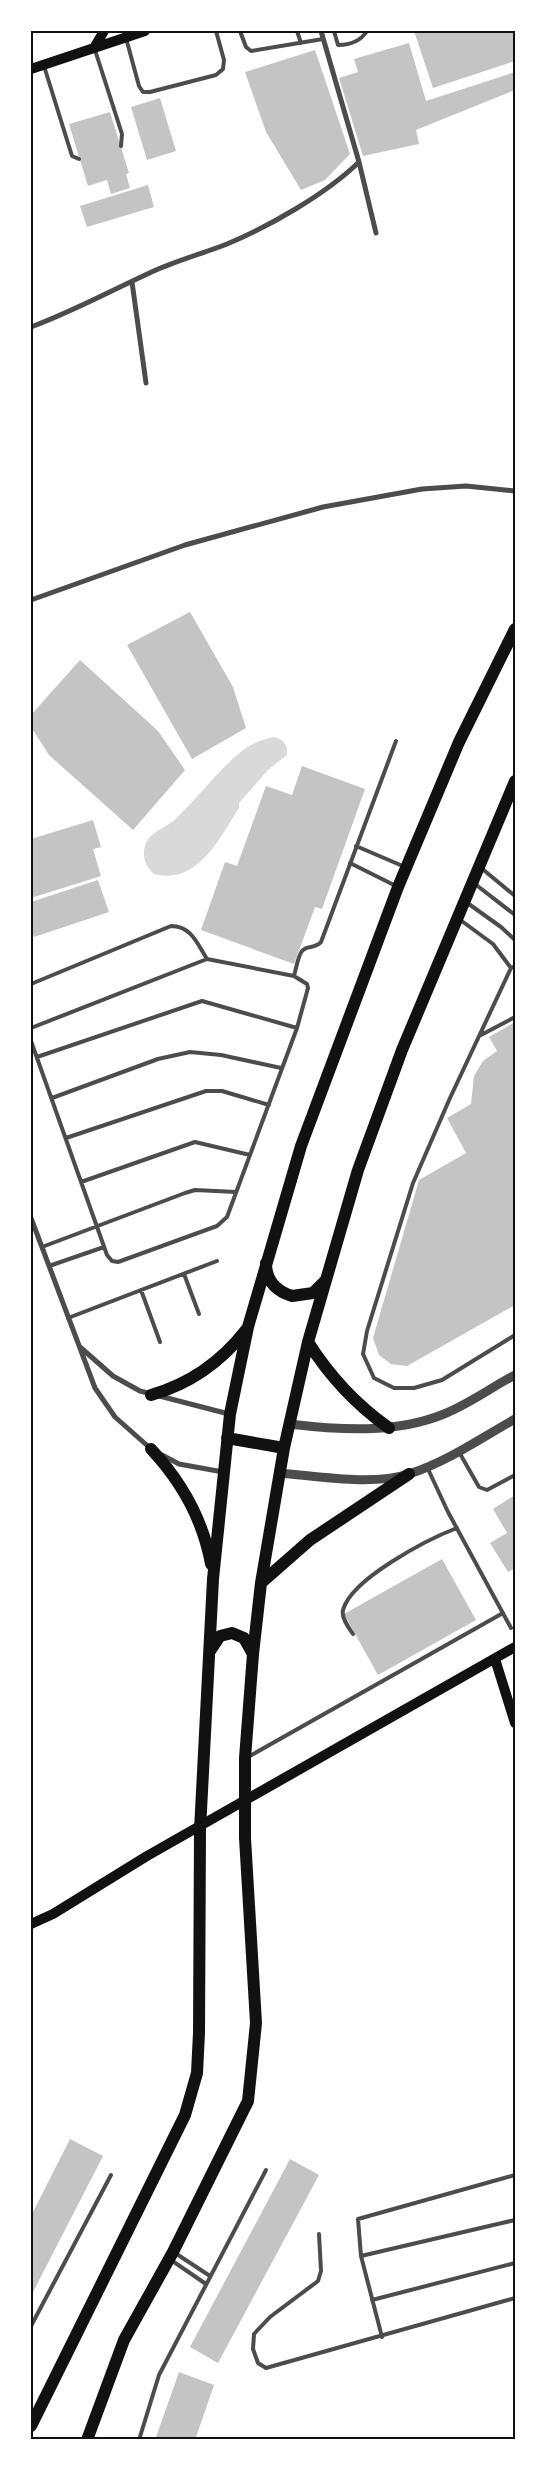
<svg xmlns="http://www.w3.org/2000/svg" width="546" height="2471" font-family="Mulish,sans-serif">
<style>
.water{fill:#d9d9d9}
.building{fill:#c4c4c4}
.lines{fill:none;stroke-linecap:round;stroke-linejoin:round}
.service{stroke:#4c4c4c;stroke-width:4}
.minor{stroke:#4c4c4c;stroke-width:5}
.tertiary{stroke:#4c4c4c;stroke-width:9}
.secondary{stroke:#111;stroke-width:10}
.primary{stroke:#111;stroke-width:12}
.neatline{fill:none;stroke:#111;stroke-width:2}
</style>
<rect width="100%" height="100%" fill="#fff"/>
<path class="water" d="M274,737C284,739 288,745 287,755L268,770L239,803V808C219,839 198,885 154,874C145,865 141,856 146,843C150,833 164,828 172,822C198,799 218,769 246,748C255,742 264,739 274,737Z"/>
<path class="building" d="M414,31H515V61L433,88Z
M409,43L426,101L515,72V90L416,130L419,144L363,156L339,78L358,72L354,59Z
M315,50L350,154L325,180L301,190L266,132L245,72Z
M160,98L176,151L147,160L131,107Z
M110,112L129,173L126,174L130,188L111,194L107,180L88,186L69,124Z
M148,185L154,207L87,227L80,206Z
M190,612L233,687L246,728L192,759L127,645Z
M80,660L158,731L185,770L133,830L49,755L31,727V715Z
M302,766L365,789L322,909L315,907L294,964L201,930L225,862L237,866L266,786L292,795Z
M93,820L101,847L93,849L101,876L31,898V839Z
M98,880L109,912L34,937L31,927V902Z
M515,1022V1305L407,1366L391,1364L379,1355L373,1338L419,1180L466,1153L447,1118L471,1104L474,1076L483,1061L497,1051L489,1037Z
M515,1495V1568L508,1572L490,1543L507,1533L493,1509Z
M442,1559L476,1620L378,1675L344,1614Z
M70,2139L103,2156L31,2296V2216Z
M290,2159L319,2175L218,2363L190,2347Z
M179,2372L214,2385L195,2440H155Z"/>
<g class="lines">
<path class="service" d="M240,31L246,47L251,51L323,39
M297,31L301,43
M334,31L338,45C350,45 360,42 367,31
M126,38L139,86L143,92H150L216,75L223,69L224,60L216,31
M95,50L122,134L121,146
M44,66L72,156L79,159
M356,846L405,867
M350,863L396,886
M480,867L515,896
M475,884L515,915
M466,902L501,927L515,940
M459,919L493,944L511,968
M515,966L511,968L450,1098L413,1183L367,1331L363,1354L374,1378L394,1388H414L442,1380L515,1335
M294,976C296,969 298,956 302,951C307,945 315,949 321,942L396,741
M31,984L171,926C191,926 197,943 207,959L294,976L307,984L308,988L297,1028L227,1217L217,1226L118,1262L112,1261L107,1255L31,1041
M31,1028L207,959
M481,1035L515,1017
M37,1057L202,1001L297,1028
M52,1098L158,1059L190,1052L221,1055L281,1068
M66,1138L206,1091H222L269,1105
M81,1182L195,1142L250,1155
M42,1247L185,1193L195,1190L236,1192
M49,1266L104,1247
M184,1274L199,1314
M141,1290L160,1342
M68,1318L217,1261
M459,1452L479,1487L487,1490L515,1475
M428,1469L448,1512L511,1628
M353,1634C349,1628 341,1618 343,1610C351,1579 428,1539 457,1528
M248,1757L503,1613
M319,2234L321,2271L318,2281L270,2317L254,2334L253,2349L258,2363L266,2368L515,2298
M175,2253L210,2276
M361,2256L515,2220
M171,2260L206,2284
M372,2300L515,2263
M31,2326L111,2175
M382,2337L361,2256L358,2219L515,2175
M139,2440L159,2375L266,2170"/>
<path class="minor" d="M359,162L376,233
M132,282L146,383
M31,327C74,311 114,289 156,270C179,260 204,253 227,244C270,226 326,194 359,162L321,31
M31,600L185,545L323,507L422,489L466,486L515,491
M31,1218L95,1388L115,1417L150,1448
M80,1347L113,1376L140,1391L229,1414
M162,1455L179,1464L223,1472"/>
<path class="tertiary" d="M289,1424C340,1430 395,1434 444,1414C469,1404 492,1387 515,1375
M279,1473C318,1476 371,1486 409,1474C447,1462 481,1438 515,1419"/>
<path class="secondary" d="M94,48L104,31
M31,69L145,31
M495,1659L515,1723
M31,1924L53,1914L147,1856L515,1647"/>
<path class="primary" d="M266,1263C266,1281 276,1291 292,1296L313,1293L325,1281
M308,1342C330,1377 355,1404 389,1428
M151,1395C190,1384 221,1362 246,1330
M227,1438L284,1448
M151,1449C181,1481 203,1520 211,1564
M261,1583L310,1540L409,1474
M210,1651L220,1636L232,1633L244,1638L253,1654
M31,2426L185,2115L197,2073L199,2033L200,1830L213,1579L230,1414L248,1327L301,1146L398,887L459,742L515,629
M87,2440L124,2340L173,2252L248,2101L256,2023L245,1838V1758L253,1654L261,1583L284,1448L308,1342L358,1170L402,1050L515,781"/>
</g>
<rect width="546" height="2471" fill="none" stroke="#ffffff" stroke-width="65"/>
<rect x="32" y="32" width="482" height="2406" class="neatline"/>
</svg>
